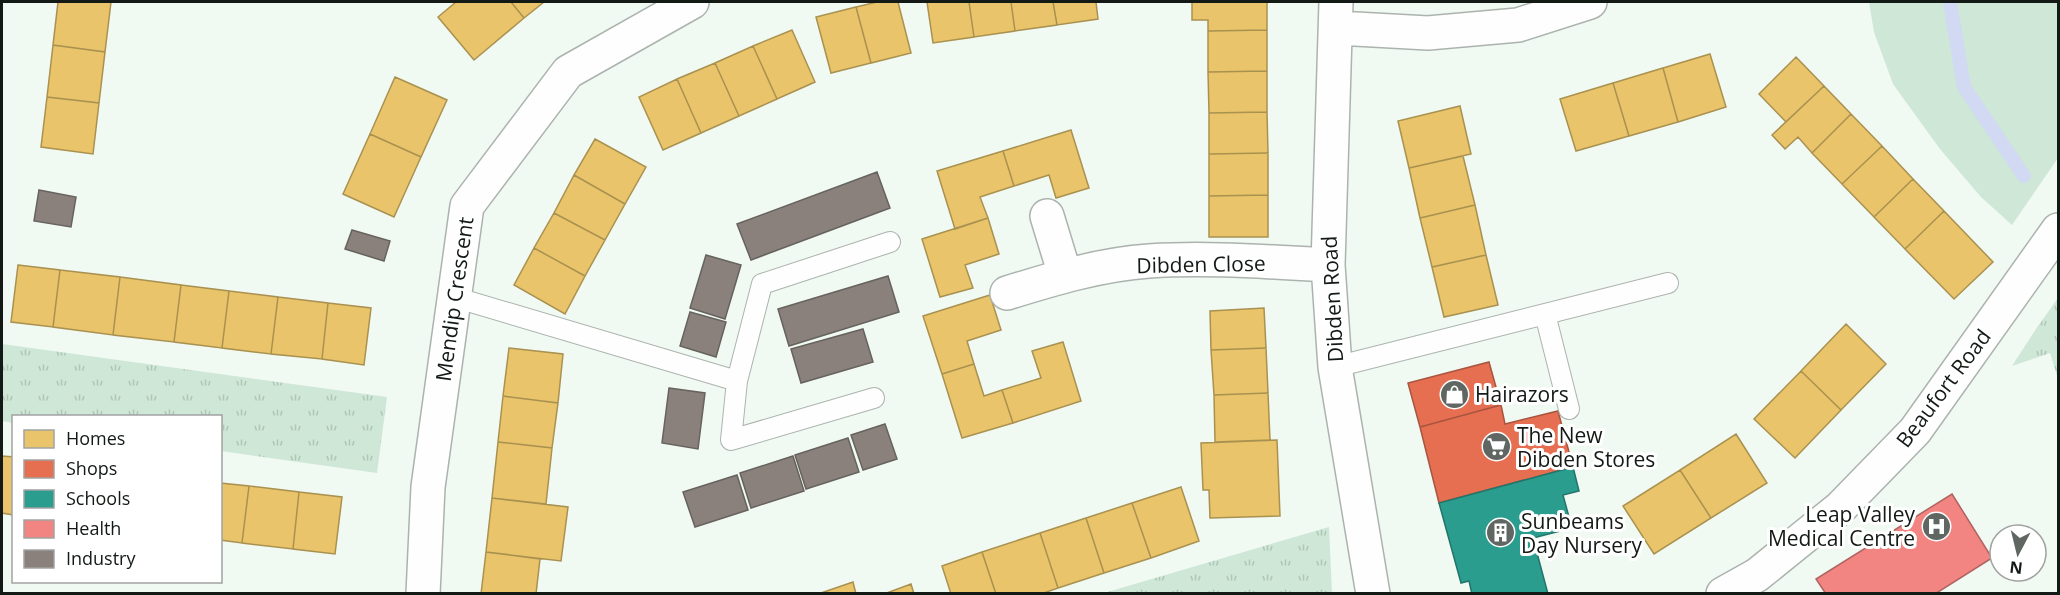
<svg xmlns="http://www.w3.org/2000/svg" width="2060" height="595" font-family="'Open Sans',sans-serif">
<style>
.grass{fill:url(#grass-tufts)}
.park{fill:#cee7d6}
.homes{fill:#e9c46a;stroke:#a99150;stroke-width:1.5}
.shops{fill:#e76f51;stroke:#a7553f;stroke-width:1.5}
.schools{fill:#2a9d8f;stroke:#23756a;stroke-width:1.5}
.health{fill:#f28482;stroke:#af6461;stroke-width:1.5}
.industry{fill:#8a817c;stroke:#66625d;stroke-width:1.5}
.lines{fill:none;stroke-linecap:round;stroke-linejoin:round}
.stream{stroke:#d2daf3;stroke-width:14}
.lane-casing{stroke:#acb3ae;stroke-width:22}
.street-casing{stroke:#acb3ae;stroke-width:36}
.lane{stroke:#fdfefd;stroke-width:20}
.street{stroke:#fdfefd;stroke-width:33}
.labels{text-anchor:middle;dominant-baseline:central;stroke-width:6;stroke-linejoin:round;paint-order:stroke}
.street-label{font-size:21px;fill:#131915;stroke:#fff}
.poi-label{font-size:21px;fill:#131915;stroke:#fff;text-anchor:start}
</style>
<defs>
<pattern id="grass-tufts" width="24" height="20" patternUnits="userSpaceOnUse" patternTransform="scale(1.5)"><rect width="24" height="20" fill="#cee7d6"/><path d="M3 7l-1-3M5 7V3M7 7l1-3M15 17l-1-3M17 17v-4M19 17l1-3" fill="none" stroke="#b0c6b7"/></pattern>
</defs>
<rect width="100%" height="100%" fill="#f0f9f2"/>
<path class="grass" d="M2058,298V379L2050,353L2012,366L2036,329Z
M2,344L387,397L377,473L221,451L220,416H14L13,423L2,421Z
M1329,527L1332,593H1104Z"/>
<path class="park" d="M1869,2H2058V158L2012,225L1981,197L1940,149L1893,84L1874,32Z"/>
<path class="homes" d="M58,2H111L105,52L53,45Z
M456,2H511L524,18L474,60L438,17Z
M511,2H544L524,18Z
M877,2H898L911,53L871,63L856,7Z
M927,2H969L974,37L933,43Z
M969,2H1011L1015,31L974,37Z
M1011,2H1053L1057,25L1015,31Z
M1053,2H1096L1098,19L1057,25Z
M1192,2H1267V30L1208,31V20H1192Z
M856,7L871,63L831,73L816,17Z
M792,30L815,82L777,99L753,46Z
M1267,30V71L1208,72V31Z
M53,45L105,52L99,103L47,97Z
M753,46L777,99L739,116L715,63Z
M1710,54L1726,107L1678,122L1663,68Z
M1796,57L1824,86L1786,122L1759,94Z
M715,63L739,116L701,133L677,79Z
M1663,68L1678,122L1629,136L1613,83Z
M1267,71V112L1209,113L1208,72Z
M395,77L447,100L421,157L370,134Z
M677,79L701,133L663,150L639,97Z
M1613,83L1629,136L1576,151L1560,99Z
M1824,86L1851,114L1812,153L1798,137L1785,149L1772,135Z
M47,97L99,103L93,154L41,147Z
M1460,106L1471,154L1409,168L1398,121Z
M1267,112L1268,153L1209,154V113Z
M1851,114L1882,146L1842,184L1812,153Z
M1071,130L1089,188L1056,198L1049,175L1014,186L1003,151Z
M370,134L421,157L394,217L343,194Z
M595,139L646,167L625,204L574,175Z
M1882,146L1913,179L1874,217L1842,184Z
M1003,151L1014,186L980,197L988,218L955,229L937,171Z
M1268,153V195L1209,196V154Z
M1463,156L1475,205L1420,218L1409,168Z
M574,175L625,204L605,240L554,213Z
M1913,179L1944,211L1905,249L1874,217Z
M1268,195V237H1209V196Z
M1475,205L1486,255L1432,267L1420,218Z
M1944,211L1993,262L1954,299L1905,249Z
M554,213L605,240L585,276L534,248Z
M988,218L999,254L965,265L973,288L940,297L922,239Z
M534,248L585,276L565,314L514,285Z
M1486,255L1498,305L1444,317L1432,267Z
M18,265L60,270L53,327L11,322Z
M60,270L120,277L113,335L53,327Z
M120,277L181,285L174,342L113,335Z
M181,285L229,291L222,348L174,342Z
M229,291L278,297L271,354L222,348Z
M990,295L1001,330L967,341L974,364L942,374L923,316Z
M278,297L328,303L322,359L271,354Z
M328,303L371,308L364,365L322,359Z
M1264,308L1266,348L1211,350L1210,311Z
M1846,324L1886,364L1841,410L1801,371Z
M1063,342L1081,401L1013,423L1002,390L1041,378L1032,351Z
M509,348L563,354L558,403L503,396Z
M1266,348L1268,393L1214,395L1211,350Z
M974,364L984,396L1002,390L1013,423L962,438L942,374Z
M1801,371L1841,410L1795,458L1754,419Z
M1268,393L1270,440L1215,442L1214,395Z
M503,396L558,403L552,448L498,442Z
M1736,434L1767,483L1711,518L1680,470Z
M1277,440L1280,516L1210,518L1209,490H1203L1201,443Z
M498,442L552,448L546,504L492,498Z
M2,456L14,457V515L2,513Z
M1680,470L1711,518L1654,554L1623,506Z
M220,483L249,486L242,543L220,540Z
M249,486L299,492L293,549L242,543Z
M1181,487L1199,541L1151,558L1132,503Z
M299,492L342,497L335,554L293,549Z
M492,498L568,507L561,561L486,552Z
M1132,503L1151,558L1104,573L1086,518Z
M1086,518L1104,573L1058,588L1040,533Z
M1040,533L1058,588L1041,594H996L982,552Z
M486,552L540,559L536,594H481Z
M982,552L996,594H951L942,566Z
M853,582L856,594H818Z
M911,584L914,594H884Z"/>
<path class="shops" d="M1489,362L1501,405L1420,427L1408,383Z
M1501,405L1505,424L1558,411L1573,467L1439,503L1420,427Z"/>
<path class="schools" d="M1573,467L1579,491L1563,495L1572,528L1533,538L1548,594H1472L1469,581L1461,583L1439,503Z"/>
<path class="health" d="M1952,494L1992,558L1935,594H1826L1816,579Z"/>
<path class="industry" d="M877,172L890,208L751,260L737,224Z
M39,190L76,197L71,227L34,221Z
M352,230L390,241L384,261L345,249Z
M706,255L741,265L725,319L690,308Z
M888,276L899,312L789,346L778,309Z
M690,312L726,322L716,357L680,346Z
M863,329L873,362L801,383L791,349Z
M669,388L705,393L698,449L662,443Z
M885,424L897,459L863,470L851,435Z
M848,438L859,472L806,489L795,455Z
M793,456L804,491L751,508L740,473Z
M737,475L748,510L695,527L683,492Z"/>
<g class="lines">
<path class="stream" d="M1950,2L1964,87L2024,176"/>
<defs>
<path id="lane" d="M454,297L737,381L731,440L874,398
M1545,314L1569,409
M1335,367L1668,283
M737,381L762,284L890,242"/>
<path id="street" d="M1336,2L1328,265L1335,367L1373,594
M1337,28L1428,33L1518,25L1590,2
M1047,216L1065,275
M1007,293C1052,279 1102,264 1149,261C1208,257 1269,262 1328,265
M423,594L428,487L467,206L568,72L692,2
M1723,594L1757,575L1840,508L1915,431L2058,230"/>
</defs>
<use href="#lane" class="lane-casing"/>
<use href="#street" class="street-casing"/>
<use href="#lane" class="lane"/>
<use href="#street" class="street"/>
</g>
<defs>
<symbol id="shop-disc" viewBox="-11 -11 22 22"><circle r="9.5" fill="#606762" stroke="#fff"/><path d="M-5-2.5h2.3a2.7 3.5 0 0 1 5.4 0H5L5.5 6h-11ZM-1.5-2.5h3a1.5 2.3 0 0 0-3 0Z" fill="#fff"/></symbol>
<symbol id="supermarket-disc" viewBox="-11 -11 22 22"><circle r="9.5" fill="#606762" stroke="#fff"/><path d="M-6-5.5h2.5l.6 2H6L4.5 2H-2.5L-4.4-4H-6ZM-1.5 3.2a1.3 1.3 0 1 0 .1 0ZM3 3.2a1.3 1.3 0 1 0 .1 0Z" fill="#fff"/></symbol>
<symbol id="hospital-disc" viewBox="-11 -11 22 22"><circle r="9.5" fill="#606762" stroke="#fff"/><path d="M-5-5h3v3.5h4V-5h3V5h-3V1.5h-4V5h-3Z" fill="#fff"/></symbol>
<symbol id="building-disc" viewBox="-11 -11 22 22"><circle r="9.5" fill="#606762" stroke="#fff"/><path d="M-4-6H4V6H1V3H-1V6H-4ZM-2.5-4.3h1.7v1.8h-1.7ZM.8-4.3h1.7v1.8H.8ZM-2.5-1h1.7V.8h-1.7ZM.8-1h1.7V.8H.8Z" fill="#fff"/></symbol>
</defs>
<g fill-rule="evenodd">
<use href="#shop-disc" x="1438" y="378" width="33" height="33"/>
<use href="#supermarket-disc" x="1480" y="430" width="33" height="33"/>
<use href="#hospital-disc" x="1920" y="510" width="33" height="33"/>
<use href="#building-disc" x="1484" y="516" width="33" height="33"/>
</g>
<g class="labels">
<g class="street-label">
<text transform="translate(1201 264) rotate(-1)">Dibden Close</text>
<text transform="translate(454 299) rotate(-82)">Mendip Crescent</text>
<text transform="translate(1332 299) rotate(-93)">Dibden Road</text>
<text transform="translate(1943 388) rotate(-53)">Beaufort Road</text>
</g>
<g class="poi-label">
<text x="1475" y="394">Hairazors</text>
<text x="1517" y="435">The New<tspan x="1517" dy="24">Dibden Stores</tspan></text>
<text x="1915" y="514" text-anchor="end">Leap Valley<tspan x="1915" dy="24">Medical Centre</tspan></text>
<text x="1521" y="521">Sunbeams<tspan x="1521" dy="24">Day Nursery</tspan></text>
</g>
</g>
<rect width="2060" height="595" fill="none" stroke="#131915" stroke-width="6"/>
<rect x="12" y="415" width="210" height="168" fill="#ffffff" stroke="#a1a3a1" stroke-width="1.5"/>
<rect x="24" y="430" width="30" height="18" fill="#e9c46a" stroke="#a1a3a1" stroke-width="1.5"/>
<text x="66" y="445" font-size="18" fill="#131915">Homes</text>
<rect x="24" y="460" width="30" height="18" fill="#e76f51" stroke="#a1a3a1" stroke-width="1.5"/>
<text x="66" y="475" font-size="18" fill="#131915">Shops</text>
<rect x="24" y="490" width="30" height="18" fill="#2a9d8f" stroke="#a1a3a1" stroke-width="1.5"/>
<text x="66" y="505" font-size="18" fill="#131915">Schools</text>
<rect x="24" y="520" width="30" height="18" fill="#f28482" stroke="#a1a3a1" stroke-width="1.5"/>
<text x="66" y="535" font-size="18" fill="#131915">Health</text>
<rect x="24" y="550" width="30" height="18" fill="#8a817c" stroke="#a1a3a1" stroke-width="1.5"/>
<text x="66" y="565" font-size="18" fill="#131915">Industry</text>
<g transform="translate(2018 553) rotate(187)"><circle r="28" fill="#ffffff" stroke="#a1a3a1" stroke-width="1.5"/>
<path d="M0-4.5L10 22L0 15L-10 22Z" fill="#606762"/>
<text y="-9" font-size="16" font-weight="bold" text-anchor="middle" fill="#131915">N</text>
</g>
</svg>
